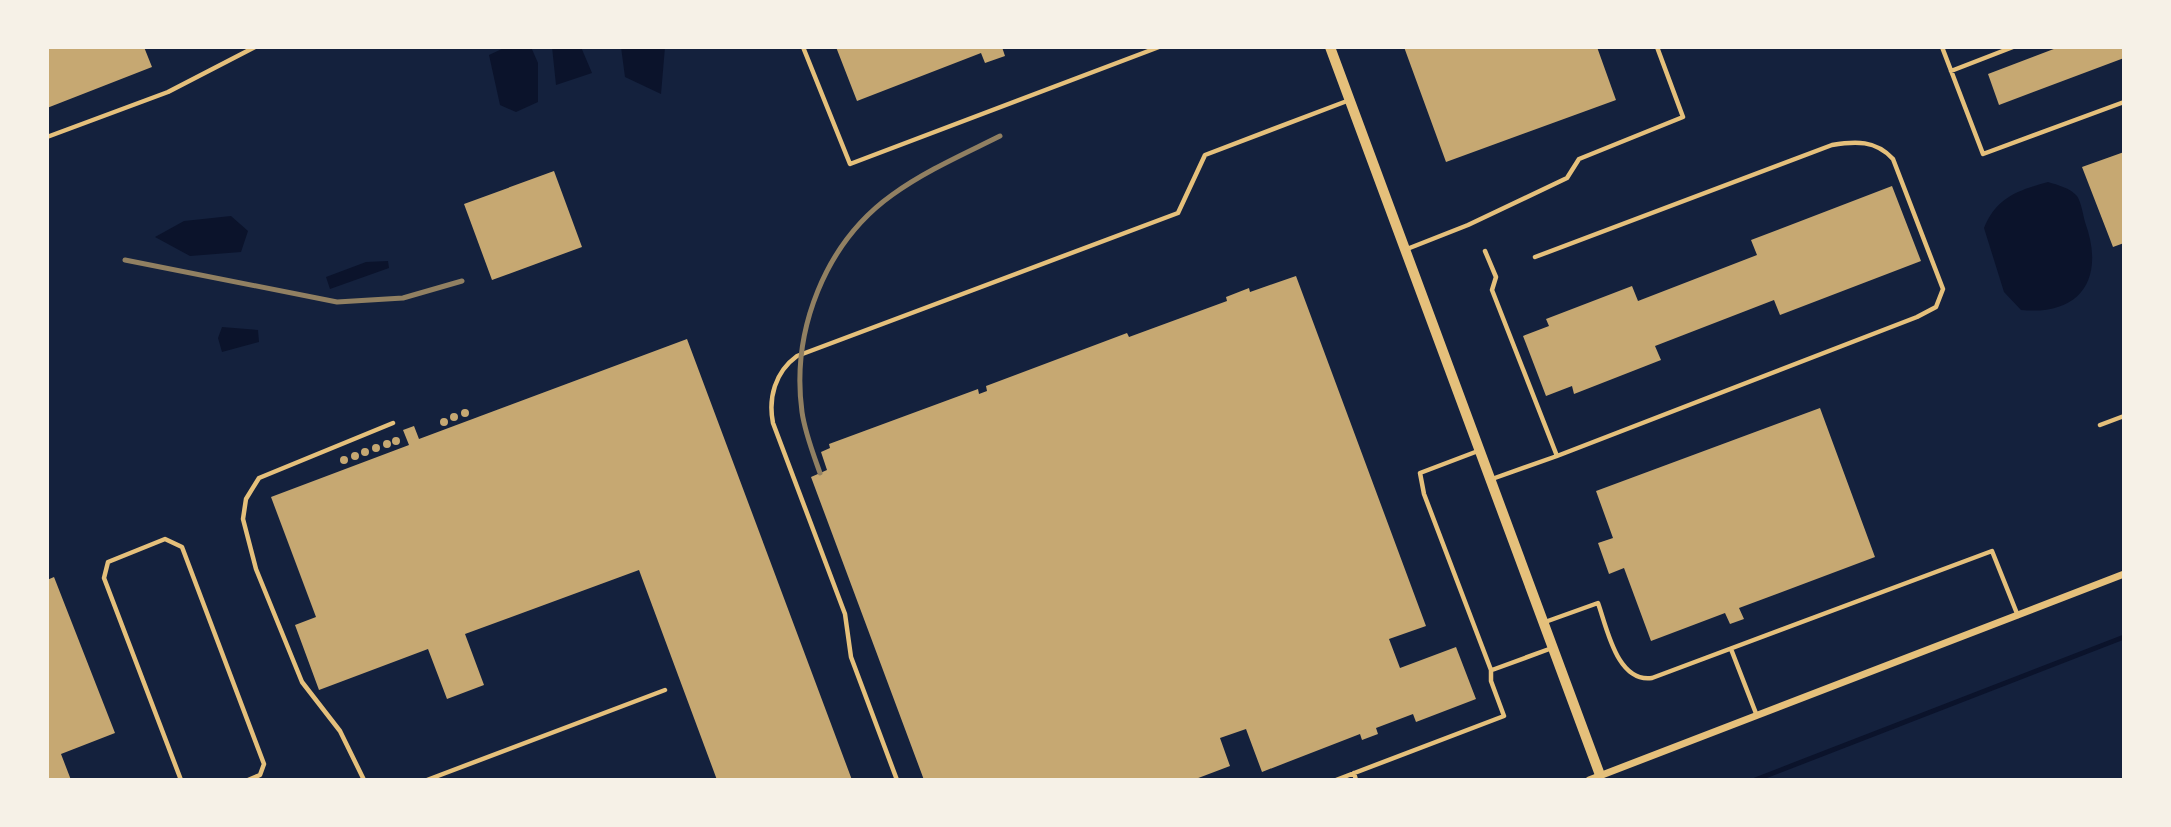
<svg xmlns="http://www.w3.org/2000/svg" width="2171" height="827" font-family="'Roboto Condensed',sans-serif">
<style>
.water{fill:#0b132b}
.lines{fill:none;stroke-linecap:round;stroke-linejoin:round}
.stream{stroke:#0b132b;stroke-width:5}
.building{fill:#c6a872}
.service{stroke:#e5c07b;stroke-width:4.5}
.minor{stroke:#e5c07b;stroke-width:7}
.tertiary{stroke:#e5c07b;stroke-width:10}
.rail{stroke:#918062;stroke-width:5}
</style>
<rect width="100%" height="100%" fill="#14213d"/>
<path class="water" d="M506,47H531L538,63V102L516,112L500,105L489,55Z
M552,47H581L592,73L556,85Z
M621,47H665L661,94L625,77Z
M2048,182C2058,185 2070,188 2077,196C2081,202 2083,214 2085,222C2105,276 2083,316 2021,310L2004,292L1984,228C1996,198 2018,190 2048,182Z
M231,216L248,231L241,252L190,256L155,237L184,221Z
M388,261L389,268L330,289L326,277L366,262Z
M222,327L258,330L259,342L222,352L218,338Z"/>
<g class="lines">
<path class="stream" d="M1755,780L2124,637"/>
</g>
<path class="building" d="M47,47H144L152,67L47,108Z
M836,47H1002L1005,56L985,63L981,53L857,101Z
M1404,47H1597L1616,100L1446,162Z
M2059,47H2124V58L1999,105L1988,74Z
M2124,152V243L2113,247L2082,167Z
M554,171L582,247L492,280L464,204Z
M1892,186L1921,261L1780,315L1774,300L1655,346L1661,360L1574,394L1572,386L1546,396L1523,336L1549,326L1546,319L1632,286L1638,301L1757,255L1751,240Z
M1296,276L1426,626L1389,639L1400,668L1456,647L1476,699L1416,722L1413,714L1376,728L1378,734L1362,740L1360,734L1262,772L1246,729L1220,738L1230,766L1193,780H924L811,477L827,470L821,452L830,448L829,444L978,389L979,394L987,391L986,386L1127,333L1129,337L1227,301L1226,297L1249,288L1250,292Z
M687,339L852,780H717L639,570L465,634L484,685L447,699L428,649L319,690L295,625L316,617L271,497L409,445L403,430L414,426L419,439Z
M1820,408L1875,557L1739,608L1744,619L1730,624L1725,613L1651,641L1624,568L1609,574L1598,543L1613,538L1596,491Z
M461 413a4 4 0 1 1 8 0a4 4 0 1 1-8 0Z
M450 417a4 4 0 1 1 8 0a4 4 0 1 1-8 0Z
M440 422a4 4 0 1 1 8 0a4 4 0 1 1-8 0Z
M392 441a4 4 0 1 1 8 0a4 4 0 1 1-8 0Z
M383 444a4 4 0 1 1 8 0a4 4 0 1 1-8 0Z
M372 448a4 4 0 1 1 8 0a4 4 0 1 1-8 0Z
M361 452a4 4 0 1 1 8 0a4 4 0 1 1-8 0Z
M351 456a4 4 0 1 1 8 0a4 4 0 1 1-8 0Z
M340 460a4 4 0 1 1 8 0a4 4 0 1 1-8 0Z
M54,577L115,733L61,754L71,780H47V580Z"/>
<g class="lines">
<path class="service" d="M803,47L850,164L1159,47
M1942,47L1983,154L2124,102
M1951,71L2013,47
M47,137L168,92L255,47
M1407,249L1468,225L1567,178L1579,159L1683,117L1657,47
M1485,251L1496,277L1492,290L1557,456L1492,479
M1535,257L1832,145C1855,141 1876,140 1893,159L1943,289L1936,307L1917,317L1557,456
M2100,425L2124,416
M1545,622L1598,603C1607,628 1617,683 1652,678L1992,551L2018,616
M1731,649L1757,716
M1492,670L1552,648
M1354,773L1356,780
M181,780L104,578L108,562L165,539L182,547L264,764L260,775L248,780
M364,780L340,731L302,682L256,569L243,519L246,499L259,478L393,423
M427,780L665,690
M897,780L851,657L845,614L773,423C768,398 775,372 797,356L1178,213L1205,155L1347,101
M1336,780L1504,716L1491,681V670L1424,494L1420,473L1478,451"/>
<path class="minor" d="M1589,780L2124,574"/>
<path class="tertiary" d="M1330,47L1600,775"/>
<path class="rail" d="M125,260L337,302L403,298L462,281
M820,473C813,453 805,433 802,412C791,331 825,243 892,195C925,171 964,154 1000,136"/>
</g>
<rect width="2171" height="827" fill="none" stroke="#f6f1e7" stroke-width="98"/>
</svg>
